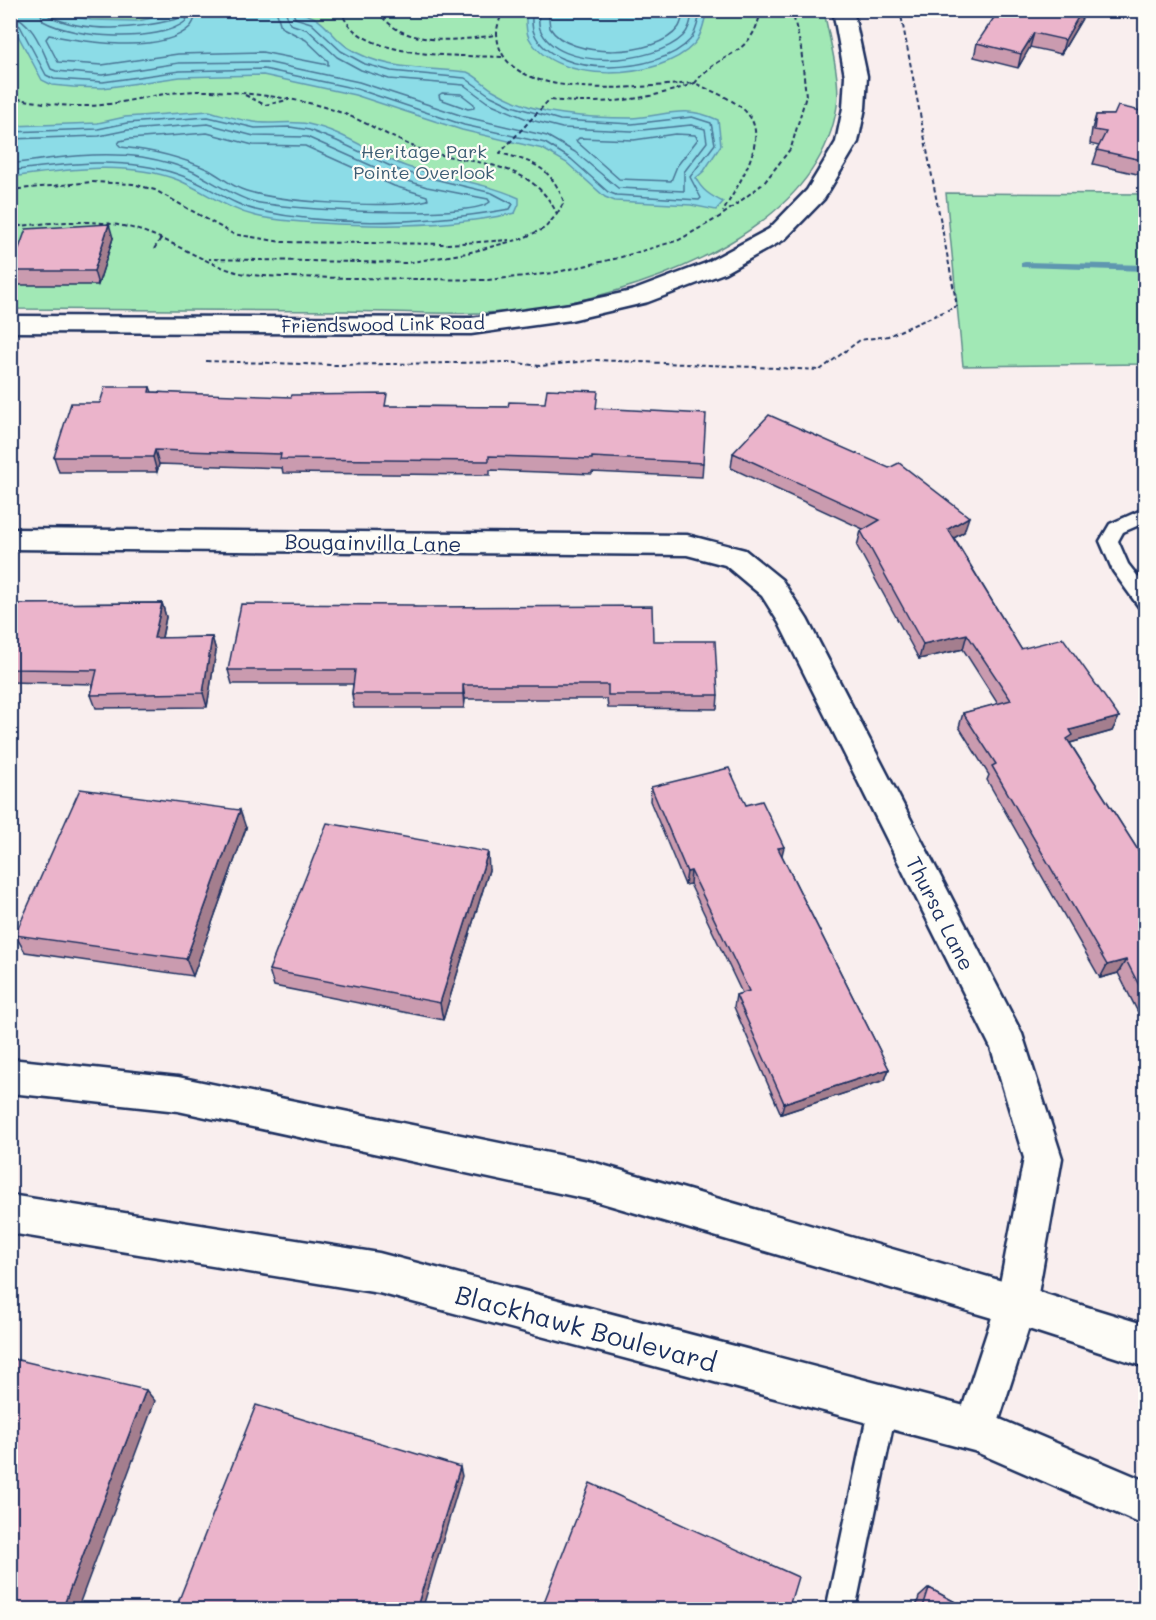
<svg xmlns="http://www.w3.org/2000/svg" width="1156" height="1620" font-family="Mali,sans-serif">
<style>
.green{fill:#a1e8b5;stroke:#5e8c8a;stroke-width:1.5}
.water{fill:#8cdce7;stroke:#5f97b0;stroke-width:1.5}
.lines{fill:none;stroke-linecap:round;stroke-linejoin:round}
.shore{stroke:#487495;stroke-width:1.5}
.stream{fill:#5f97b0;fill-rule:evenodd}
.lane-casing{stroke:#1b2f5e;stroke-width:5}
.street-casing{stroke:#1b2f5e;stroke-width:5}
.secondary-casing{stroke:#1b2f5e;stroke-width:5}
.path{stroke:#1b2f5e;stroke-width:2;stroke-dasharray:4.5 3;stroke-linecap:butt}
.lane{fill:#fdfcf7;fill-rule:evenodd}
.street{fill:#fdfcf7;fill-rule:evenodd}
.secondary{fill:#fdfcf7;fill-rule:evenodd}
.wall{fill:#ca9baf;stroke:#1b2f5e;stroke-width:1.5}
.shaded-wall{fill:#a47e8e;stroke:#1b2f5e;stroke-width:1.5}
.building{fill:#ebb4cb;stroke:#1b2f5e;stroke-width:1.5}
.labels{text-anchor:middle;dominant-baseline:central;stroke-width:4.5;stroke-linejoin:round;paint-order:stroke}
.far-park-label{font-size:18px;fill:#3c5d74;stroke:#fdfcf7}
.far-street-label{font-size:18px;fill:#1b2f5e;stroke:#fdfcf7}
.street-label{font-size:21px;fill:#1b2f5e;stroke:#fdfcf7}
.near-street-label{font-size:26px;fill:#1b2f5e;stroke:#fdfcf7}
</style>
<rect width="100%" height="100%" fill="#f9eeee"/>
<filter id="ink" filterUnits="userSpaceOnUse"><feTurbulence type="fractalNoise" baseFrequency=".0167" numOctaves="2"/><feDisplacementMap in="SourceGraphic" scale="12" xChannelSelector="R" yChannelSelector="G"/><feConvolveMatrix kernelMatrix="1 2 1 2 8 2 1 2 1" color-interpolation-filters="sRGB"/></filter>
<g filter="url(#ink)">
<path class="green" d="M11,11H824C829,38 841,78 837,106C819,227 657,287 552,306C484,318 413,312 345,311C233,311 122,310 11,309Z
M946,193L1145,194V364L963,366Z"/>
<path class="water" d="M526,10H707V11C704,21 702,36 694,44C660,81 555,86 529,38C525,30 526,19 526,10Z
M184,11C218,10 277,5 308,15C325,20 333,38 347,47C383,71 425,67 467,72C477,76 483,84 493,90C513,102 539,111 563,114C584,117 610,118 632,118C667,116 682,104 718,120L721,145L704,171L696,178C701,190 711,196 723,202L716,210L691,205L615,201L605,197L567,163L543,149L462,130L355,95L263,75L180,77L103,88L73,87L52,85L42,80L15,30L11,26V11H48L91,20L138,21Z
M209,111C224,115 239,120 254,122C272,125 290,120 308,124C343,131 372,154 405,166C443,179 482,181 519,198V204L515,213C452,227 385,227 320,223C299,222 277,221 256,216C227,209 206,192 178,180C126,160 64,170 11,177V126L98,123L125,117Z"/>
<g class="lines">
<path class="shore" d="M40,10L43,21C73,38 159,44 186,21L189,10
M48,10L49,16C87,34 137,29 177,19L181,16V10
M198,10C196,15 194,23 190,27C161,55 85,42 49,35L46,39L58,62L102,65L178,54L262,52L328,65V61L306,40L281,27L276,10
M532,10C532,17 531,26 534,33C554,80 660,74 690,40C697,32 698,20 701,10
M539,10C539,16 538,23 540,29C558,73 655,64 683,36C690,29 691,19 693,10
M548,10L550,28C569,60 657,57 678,28C682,23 682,16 684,10
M10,14C33,21 42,49 51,69L56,71L102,75L179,63L266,62L359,82L466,117L547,136L575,152L618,188L684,191V172L707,142L705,129L691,125L632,131L562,128L527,119L487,102L464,85L389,79L361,70L337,57L308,30L290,24L285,10
M10,22L20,26L46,75L54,79L103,82L180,71L264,69L357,89L464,125L545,143L571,159L608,192L616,195L699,200L701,198L690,177L715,144L711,123L692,117L632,124L560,120L512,106L491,96L465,78L391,71L365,64L341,51L311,23L295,18L292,10
M442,93L461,94L474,104V108L468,109L440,99L439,95Z
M10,132L98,129L127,123L208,117L255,128L290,127L309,130L337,141L401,171L492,193L513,204L510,209C429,223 341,228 260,211C230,205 206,183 177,174C123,156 65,164 10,171
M207,133L253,145L305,146L394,186L427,196L428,200C391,209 277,203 241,189C230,185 220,176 209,170C181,157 152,150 121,147L118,144L120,141L129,139Z
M675,134L695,135L698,139L677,166L671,181L619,179L576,141L579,138L634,140Z
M10,139L99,136L128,130L208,124L254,136L307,137L399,178L427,187L488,199L490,202C470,220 282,210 251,201C230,194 213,182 194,172C177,164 159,160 142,157C98,151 53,158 10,164"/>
<path class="stream" d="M1025,262L1146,265V271L1021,267V263Z"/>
<defs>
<path id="lane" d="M1146,508V522L1123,532L1118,541L1128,564L1146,587V609L1139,607L1113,571L1100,541L1110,524Z
M883,1392L893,1396L897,1406L855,1610H826L869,1406L873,1396Z"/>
<path id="street" d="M10,529L687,535L745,550L782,580L807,619L1022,1034L1062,1158L1036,1305L991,1445L976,1451L961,1445L955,1430L996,1305L1024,1158L991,1048L779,623L762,596L725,565L687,555L10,549Z"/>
<path id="secondary" d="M833,10H853L867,76L865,108L858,142L824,199L785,239L724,273L648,302L571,320L471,334L10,332V316L471,318L571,304L632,291L706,263L769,229L807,190L836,142L843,108L845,76Z
M10,1059L178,1077L592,1162L1016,1285L1146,1325V1367L1016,1325L592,1200L178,1111L10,1093Z
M10,1195L379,1253L976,1409L1146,1481V1526L974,1451L379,1293L10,1233Z"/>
</defs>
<use href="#lane" class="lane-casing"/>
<use href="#street" class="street-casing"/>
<use href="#secondary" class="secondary-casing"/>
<path class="path" d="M341,10C355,61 463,55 503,57
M369,10C382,14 388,25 400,31C429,44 465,40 495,35
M503,10C501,17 497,25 497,32C497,108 650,85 695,83C720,50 752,59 761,10
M513,10V15
M439,15L444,10
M245,95L265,105L288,100
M10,98C35,101 61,107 87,106C118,105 149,95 181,92C212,89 245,93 276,97C303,101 330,107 354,118C379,129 402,144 429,152C478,165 532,161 557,214L545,228L521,239L467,253L406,263L209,259
M10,190L92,182L133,184L155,190L233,234L282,242L448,244L509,240
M557,214L564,202C551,167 534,162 500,153L549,100C600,105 647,101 695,83C712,92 739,100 750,117C768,143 735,189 723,212
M10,227C57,222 105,216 150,234C177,244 202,261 230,270C247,276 266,276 284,277L488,280L553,273L618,258L679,240L721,216L764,183L791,148L806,96L801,48L792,10
M154,249L161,238
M206,361L334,365L509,362L540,366L596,360L820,370L860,340L888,336L957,306L900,10"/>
<use href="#lane" class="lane"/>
<use href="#street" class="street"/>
<use href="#secondary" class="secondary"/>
</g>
<path class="wall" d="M1087,10L1061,54L1030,47L1018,68L974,57L977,43Z
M1146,112V176L1093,164L1099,146L1090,144L1092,129L1096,115H1114Z
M113,238L98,285H16L11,271Z
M150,387L152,392L388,406L597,408L703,463L702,477L592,472V474L490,470V475L283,473L282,468L159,464L157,472H59L54,457L100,403Z
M733,453L964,532L954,538L1021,649L1119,717L1112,731L1070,743L1141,855L1146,854V1028L1118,973L1100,978L987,780L989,775L959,727L963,713L998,704L963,649L919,659L857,546L861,531L863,529L731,468Z
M162,603L166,617L162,638L212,637L216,651L207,707L96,708L91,695L93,684L10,682V604Z
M413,607L653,641L718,695L717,709L608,708L607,699H465L464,708H354L352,694L353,684H232L228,670Z
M651,787L746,805L782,856L889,1069L885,1080L781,1114L734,1007L736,995L742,993L690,884L685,885L650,801Z
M246,828L193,976L25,952L15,935Z
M489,870L443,1020L274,986L269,970Z
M929,1588L970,1610H915L919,1597Z"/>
<path class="shaded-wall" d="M1082,10H1087L1061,54L1065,40Z
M1034,33L1030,47L1018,68L1021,54Z
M109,224L113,238L98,285L94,271Z
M155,450L159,464L157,472L153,457Z
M969,517L964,532L944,544L948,529Z
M162,603L166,617L159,652L154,638Z
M967,634L963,649L919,659L923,644Z
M212,637L216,651L207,707L203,693Z
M463,685L465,699L464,708L463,694Z
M1119,717L1112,731L1070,743L1061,753L1070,730Z
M240,810L246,828L193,976L186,959Z
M784,847L781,859L778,848Z
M488,852L489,870L443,1020L440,1003Z
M691,871L690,884L685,885L687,872Z
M1126,960L1118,973L1100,978L1107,965Z
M889,1069L885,1080L781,1114L784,1103Z
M146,1390L155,1401L77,1610H62Z
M460,1467L462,1476L422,1610H416Z"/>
<path class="building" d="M999,10H1082L1065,40L1034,33L1021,54L977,43Z
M1118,106L1146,112V161L1097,150L1106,132L1094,130L1096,115H1114Z
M109,224L94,271H11L26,229Z
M105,387H150L149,392L291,397L292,395L387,394L385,406L508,407L509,402L545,403L547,389L598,391L596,408L706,414L703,463L592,457V459L489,456V461L280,459L281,454L155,450L153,457H54L71,403H100Z
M769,415L889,468L899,463L969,517L948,529L1021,649L1063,638L1119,717L1070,730L1073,735L1067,739L1141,855L1146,854V999L1126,960L1107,965L992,766L996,764L963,713L1011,700L967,634L923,644L861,531L880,520L733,453Z
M162,603L154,638L212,637L203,693L91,695L97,670L10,669V604Z
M241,604L413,605V607L652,606L653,641H715L718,695H608V685H463V694H352L355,670H228Z
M729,768L746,805L762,801L784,847L778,848L889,1069L784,1103L736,995L749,991L691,871L687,872L651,787Z
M80,789L240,810L186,959L15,935Z
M327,823L488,852L440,1003L269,970Z
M10,1358L146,1390L62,1610H10Z
M256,1405L460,1467L416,1610H175Z
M590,1483L798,1577L788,1610H541Z
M929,1588L970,1610H922Z"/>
</g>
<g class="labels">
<g class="far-park-label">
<text x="424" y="151">Heritage Park<tspan x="424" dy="21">Pointe Overlook</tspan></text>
</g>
<g class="far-street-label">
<text transform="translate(383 324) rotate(-1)">Friendswood Link Road</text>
</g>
<g class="street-label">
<text transform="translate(373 542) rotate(1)">Bougainvilla Lane</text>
<text transform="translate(941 913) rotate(63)">Thursa Lane</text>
</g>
<g class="near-street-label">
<text transform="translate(586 1328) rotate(15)">Blackhawk Boulevard</text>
</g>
</g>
<rect width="1156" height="1620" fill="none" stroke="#fdfcf7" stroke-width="36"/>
<rect x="18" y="18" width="1120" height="1584" fill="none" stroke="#1b2f5e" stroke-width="2" filter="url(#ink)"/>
</svg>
